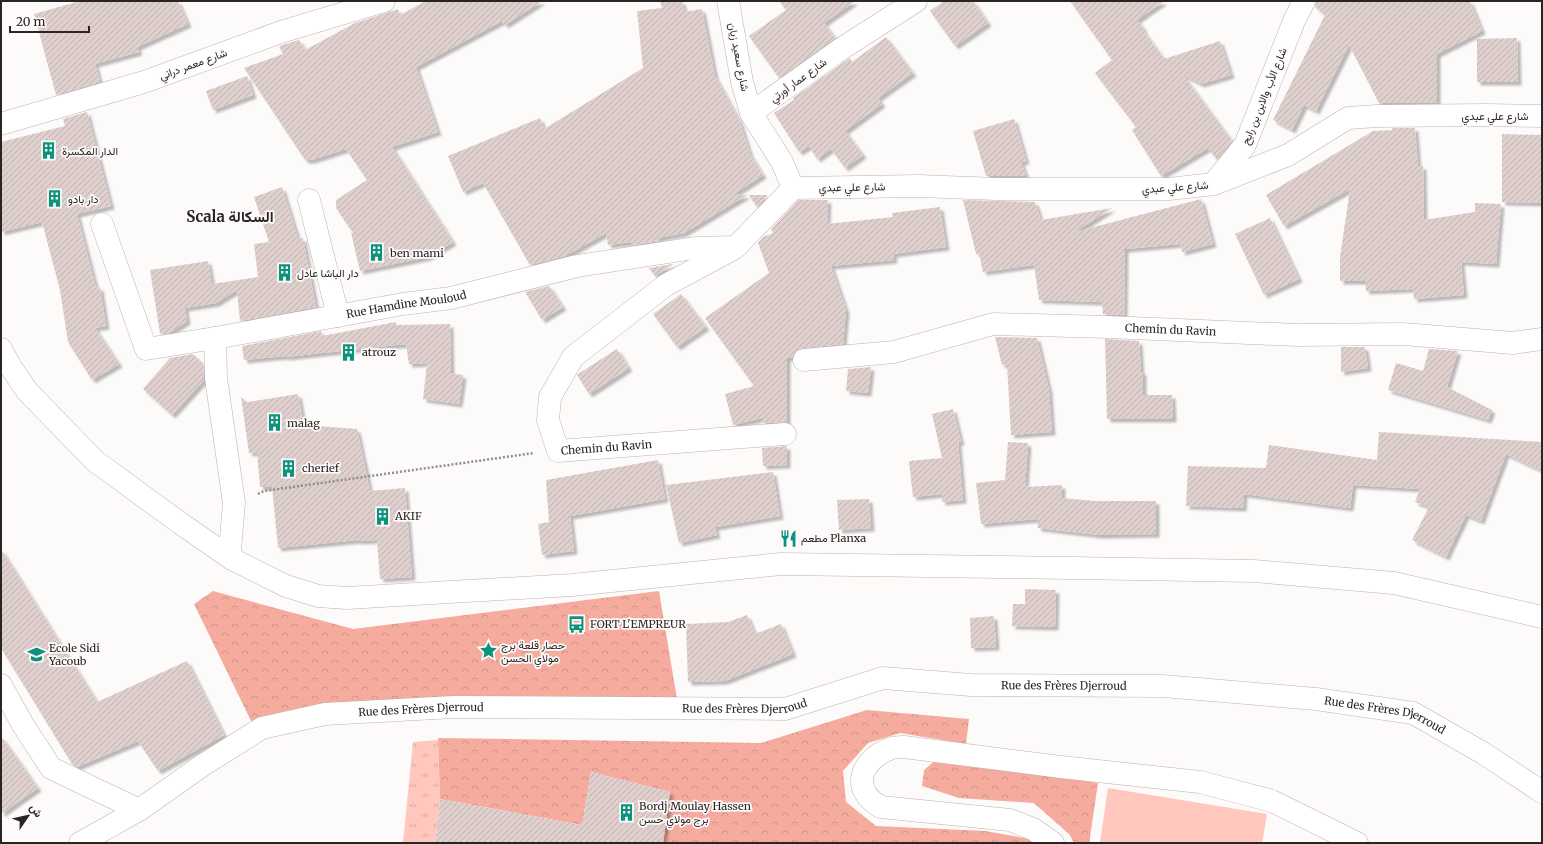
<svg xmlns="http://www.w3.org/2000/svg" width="1543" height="844" font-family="Merriweather,Vazirmatn,serif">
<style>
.grass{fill:url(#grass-tufts)}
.forest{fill:url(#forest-crowns)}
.pitch{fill:#ffc7bd}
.building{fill:url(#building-hatch);filter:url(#shadow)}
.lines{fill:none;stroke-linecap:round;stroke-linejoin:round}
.street-casing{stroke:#bfb1ae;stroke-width:23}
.secondary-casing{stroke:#bfb1ae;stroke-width:23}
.path{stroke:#918d8d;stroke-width:2.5;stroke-dasharray:2 2;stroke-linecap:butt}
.street{stroke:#fff;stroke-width:22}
.secondary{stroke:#fff;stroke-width:22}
.labels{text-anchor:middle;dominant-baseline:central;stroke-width:3.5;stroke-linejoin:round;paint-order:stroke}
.street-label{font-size:11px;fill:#2a2524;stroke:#fdfafa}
.poi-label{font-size:11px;fill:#2a2524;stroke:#fdfafa;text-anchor:start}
.district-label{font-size:15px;font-weight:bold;fill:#2a2524;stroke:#fdfafa}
</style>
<defs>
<pattern id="grass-tufts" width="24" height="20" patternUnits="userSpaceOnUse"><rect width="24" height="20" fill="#ffc7bd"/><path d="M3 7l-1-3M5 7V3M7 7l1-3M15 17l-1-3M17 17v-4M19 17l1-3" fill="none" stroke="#dbaba2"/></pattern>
<pattern id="forest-crowns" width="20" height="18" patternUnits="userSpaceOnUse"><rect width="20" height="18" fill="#f5ab9e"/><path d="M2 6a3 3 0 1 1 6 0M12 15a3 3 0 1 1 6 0" fill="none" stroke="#d29388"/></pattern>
<pattern id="building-hatch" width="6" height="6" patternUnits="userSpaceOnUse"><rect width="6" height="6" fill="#dfd0ce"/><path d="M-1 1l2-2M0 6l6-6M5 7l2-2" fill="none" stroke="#c0b2b1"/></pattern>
<filter id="shadow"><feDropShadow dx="3.5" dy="3.5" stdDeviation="1" flood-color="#0004"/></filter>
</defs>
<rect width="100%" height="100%" fill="#fdfafa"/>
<path class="grass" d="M438,740L440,799L435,843H403L413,742Z"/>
<path class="forest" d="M213,591L353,629L659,591L678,705L254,727L194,604Z
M867,710L969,719L966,744L900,733L868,743L843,771L846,802L876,826L985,831L1030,839L1036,843H663L670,792L591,772L582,825L440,799L438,738L761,743Z
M937,759L1001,766L1098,783L1090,837V843H1074L1069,834L1034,803L959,798L922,786L924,770Z"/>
<path class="pitch" d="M1108,788L1267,814L1262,843H1100Z"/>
<path class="building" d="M80,1H178L188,24L137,47L139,52L95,64L100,82L56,95L34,14Z
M426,1H542L505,25L502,21L416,67L438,132L392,147L453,242L428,257L360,271L351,233H353L336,208V200L367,180L346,149L312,160H305L244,68L283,54L279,46L299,40L305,50L355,23L398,9L400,15Z
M660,1H682L685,12L702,9L715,76L740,122L750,154L763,175L734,194L747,195L684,233L658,238L660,241L634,245L631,242L608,245L606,233L565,256L530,265L483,183L463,192L448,156L540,118L544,129L643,68L637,11L662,8Z
M779,1H855L824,23L835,38L779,78L749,36L786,10Z
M944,1H973L988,23L955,46L930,11Z
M1070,1H1164L1137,20L1144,29L1143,30L1164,59L1220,41L1231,75L1201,84L1183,75L1232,141L1217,160L1208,148L1161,176L1132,130L1136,127L1095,73L1112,60Z
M1316,1H1470L1482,31L1437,54V103H1379L1349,45L1316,111L1304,105L1292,130L1273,120L1325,15L1315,7Z
M886,37L913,73L878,98L882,104L845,131L863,155L845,168L831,149L817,159L809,146L799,152L774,113L794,100L793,98L848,59L850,58L852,62Z
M1517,38L1518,82H1477V39Z
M247,76L253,95L213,110L206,91Z
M87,112L111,206L77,214L96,288L100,287L106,326L95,328L119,364L92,380L68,342L60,290L42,222L1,232V142L65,126L63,119Z
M1014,119L1026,161L1021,162L1026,176H986L973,131Z
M1392,128H1415L1418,166H1423L1424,220L1475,212V203L1501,204L1496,264L1461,262L1464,295L1414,299L1413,289L1366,291L1365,281H1340V257L1350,189L1284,226L1266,195L1373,131L1392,130Z
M1502,134L1542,135V203L1502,202Z
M282,187L298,239L303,238L316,307L240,321L237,290L216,303L185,308L187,321L169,333L160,334L150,270L208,261L212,284L258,277L254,244L269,242L254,197Z
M749,195H768L757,207Z
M1201,199L1213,244L1182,252L1180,244L1125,249L1124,315L1103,314L1102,302L1039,300L1034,265L983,272L979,253L976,254L963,200L1035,202L1041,220L1112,208L1075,232Z
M798,200H828L827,224L893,217L892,213L940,207L946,247L893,254L894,260L831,266L846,310L843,344L803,348L797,350L792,357L787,358V422L762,423V418L733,425L725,394L754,386L705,318L769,273L758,243L763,237L773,233L771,229Z
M1270,218L1299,279L1264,295L1235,234Z
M673,264L655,276L649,268Z
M549,286L563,307L542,320L525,292Z
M681,294L706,327L677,347L653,314Z
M396,322V325L450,324L451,373L463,375L459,404L423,399L427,363L409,364L406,344L285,357V356L244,360L242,346L321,331L322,336Z
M995,337L1037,338L1049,390L1052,432L1011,435L1007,364L1002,365Z
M1105,339L1139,341L1141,372H1143V395H1172L1173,419H1107Z
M1341,347H1365L1368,368L1341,372Z
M617,349L629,368L589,394L577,375L578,374Z
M1429,349L1458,351L1447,387L1492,410L1488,420L1388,390L1396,363L1423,371Z
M193,354L203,364L204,380L172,415L143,389L170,358Z
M871,367L868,393L846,391L848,369Z
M298,394L304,425L357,429L370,491L405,488L412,577L380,579L377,540L358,541V540L278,548L272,487H260L257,452L249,453L241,397L248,403V402Z
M953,409L961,442H958L963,500L942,502V494L913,497L909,461L942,458L932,414Z
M1379,432L1542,442V471L1506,454L1481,521L1466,515L1446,557L1412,540L1429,507L1415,502L1420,489L1353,485L1350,508L1244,494L1243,508L1186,506L1188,466L1266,468L1269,445L1377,460Z
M1008,442L1028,443L1025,487L1062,485V498L1095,501H1156V534L1099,535L1038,528L1037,519L981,524L976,483L1005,480Z
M787,446V465L763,466L762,448Z
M658,460L665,499L570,516L574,551L542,555L538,524L549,522L546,480Z
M773,472L780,516L715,527L717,535L679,543L666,485Z
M869,499L871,528L839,530L837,500Z
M1,549L97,702L187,661L224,735L158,771L138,741L77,767L72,764L1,648Z
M1025,589L1056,590L1055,627L1012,626L1013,604H1025Z
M747,615L755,634L781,624L793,654L725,681L688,682L686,624L728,622Z
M994,616L996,647L971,648L970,618Z
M1,736L38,788L1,814Z
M591,772L670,792L663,843H435L440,799L582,825Z"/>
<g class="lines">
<defs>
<g id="street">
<path d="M728,1L742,82L751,113"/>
<path d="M1,124L144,82L281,32L384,1"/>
<path d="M1214,183L1245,145L1294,21L1304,1"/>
<path d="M793,188L919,186L997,189H1169L1214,184L1288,155L1348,118L1377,116L1487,115L1542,116"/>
<path d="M793,188L782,162L751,113L841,49L916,1"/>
<path d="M309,200L338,316"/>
<path d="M102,224L146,349L215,338"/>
<path id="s1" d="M733,249L666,285L573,357L550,397L548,420L558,451L785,434"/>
<path id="s2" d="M804,360L894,352L993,324L1108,327L1297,335L1403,334L1513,343L1542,339"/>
<path id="s3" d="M232,559L230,550L234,503L216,378L215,338L403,304L451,298L577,266L695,248L736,247L793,188"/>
<path id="s4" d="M1,685L23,725L51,768L139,810L203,765L262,728L325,714L454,707L785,709L883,678L971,685L1163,686L1316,699L1413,713L1483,753L1542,792"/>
<path d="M80,843L139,810"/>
<path d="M1053,843L1033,829L1010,820L881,807C850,790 860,761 889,749C893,747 899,747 904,747L1061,767L1200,782L1272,801L1357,843"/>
</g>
<path id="secondary" d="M1,349L10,366L27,391L95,461L180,523L232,559L286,586L318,596L347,598L572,585L781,564L1071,568L1254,571L1394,583L1542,617"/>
</defs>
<use href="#street" class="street-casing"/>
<use href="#secondary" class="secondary-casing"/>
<path class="path" d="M258,494L264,491L534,453"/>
<use href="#street" class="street"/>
<use href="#secondary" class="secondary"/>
</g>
<defs>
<symbol id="building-bare" viewBox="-9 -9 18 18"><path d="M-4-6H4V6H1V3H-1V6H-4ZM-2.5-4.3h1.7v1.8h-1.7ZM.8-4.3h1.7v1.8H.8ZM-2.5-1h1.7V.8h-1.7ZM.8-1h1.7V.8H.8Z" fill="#0d937d" stroke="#fdfafa" stroke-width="2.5" paint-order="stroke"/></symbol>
<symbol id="restaurant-bare" viewBox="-9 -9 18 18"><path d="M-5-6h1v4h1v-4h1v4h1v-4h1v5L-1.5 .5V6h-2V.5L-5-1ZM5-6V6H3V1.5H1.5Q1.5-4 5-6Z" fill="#0d937d" stroke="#fdfafa" stroke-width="2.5" paint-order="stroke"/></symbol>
<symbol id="bus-bare" viewBox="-9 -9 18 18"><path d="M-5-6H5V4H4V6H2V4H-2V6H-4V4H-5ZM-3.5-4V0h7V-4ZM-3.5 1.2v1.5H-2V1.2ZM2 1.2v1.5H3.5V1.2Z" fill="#0d937d" stroke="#fdfafa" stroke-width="2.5" paint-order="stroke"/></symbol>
<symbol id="sight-bare" viewBox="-9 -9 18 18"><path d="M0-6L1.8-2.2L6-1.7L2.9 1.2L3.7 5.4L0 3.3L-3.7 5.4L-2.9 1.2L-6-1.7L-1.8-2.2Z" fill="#0d937d" stroke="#fdfafa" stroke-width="2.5" paint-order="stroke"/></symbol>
<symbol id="school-bare" viewBox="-9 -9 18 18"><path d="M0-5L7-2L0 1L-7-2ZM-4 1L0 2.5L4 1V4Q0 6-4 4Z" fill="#0d937d" stroke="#fdfafa" stroke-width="2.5" paint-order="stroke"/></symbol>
</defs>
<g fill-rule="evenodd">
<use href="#building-bare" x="36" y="138" width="25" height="25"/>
<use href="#building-bare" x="42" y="186" width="25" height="25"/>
<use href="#building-bare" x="364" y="240" width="25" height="25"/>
<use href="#building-bare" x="272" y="260" width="25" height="25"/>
<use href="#building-bare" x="336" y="340" width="25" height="25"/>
<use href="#building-bare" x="262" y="410" width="25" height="25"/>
<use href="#building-bare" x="276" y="456" width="25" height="25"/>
<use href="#building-bare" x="370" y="504" width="25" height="25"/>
<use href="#restaurant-bare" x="776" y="526" width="25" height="25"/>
<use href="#bus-bare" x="564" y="612" width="25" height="25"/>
<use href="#sight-bare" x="476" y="638" width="25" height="25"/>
<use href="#school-bare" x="24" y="642" width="25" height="25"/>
<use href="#building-bare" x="614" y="800" width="25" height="25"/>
</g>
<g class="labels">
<g class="street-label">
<text transform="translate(739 57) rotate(79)">شارع سعيد زيان</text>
<text transform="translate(193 64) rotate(-20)">شارع معمر دراني</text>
<text transform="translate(798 80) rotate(-36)">شارع عمار أورتي</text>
<text transform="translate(1264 96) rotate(-68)">شارع الأب والابن بن رابح</text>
<text x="1495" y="116">شارع علي عبدي</text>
<text transform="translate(852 187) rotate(-1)">شارع علي عبدي</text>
<text transform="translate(1175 187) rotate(-4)">شارع علي عبدي</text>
<text stroke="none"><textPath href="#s3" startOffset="417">Rue Hamdine Mouloud</textPath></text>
<text stroke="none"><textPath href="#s2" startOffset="371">Chemin du Ravin</textPath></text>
<text stroke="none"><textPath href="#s1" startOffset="344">Chemin du Ravin</textPath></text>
<text stroke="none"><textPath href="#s4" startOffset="1151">Rue des Frères Djerroud</textPath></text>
<text stroke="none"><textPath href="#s4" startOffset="827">Rue des Frères Djerroud</textPath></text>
<text stroke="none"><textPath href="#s4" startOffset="503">Rue des Frères Djerroud</textPath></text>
<text stroke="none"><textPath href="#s4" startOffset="1475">Rue des Frères Djerroud</textPath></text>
</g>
<g class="poi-label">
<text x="62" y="151">الدار المكسرة</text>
<text x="68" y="199">دار بادو</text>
<text x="390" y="253">ben mami</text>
<text x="297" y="273">دار الباشا عادل</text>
<text x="362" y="352">atrouz</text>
<text x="287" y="423">malag</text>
<text x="302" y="468">cherief</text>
<text x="395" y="516">AKIF</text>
<text x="801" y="538">مطعم Planxa</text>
<text x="590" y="624">FORT L'EMPREUR</text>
<text x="501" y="645">حصار قلعة برج<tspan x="501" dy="13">مولاي الحسن</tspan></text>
<text x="49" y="648">Ecole Sidi<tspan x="49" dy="13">Yacoub</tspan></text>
<text x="639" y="806">Bordj Moulay Hassen<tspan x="639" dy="13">برج مولاي حسن</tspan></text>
</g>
<g class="district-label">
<text x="230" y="216">Scala السكالة</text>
</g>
</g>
<rect width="1543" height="844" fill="none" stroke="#2a2524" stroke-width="4"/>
<g transform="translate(28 816) rotate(56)" stroke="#fdfafa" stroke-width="3" paint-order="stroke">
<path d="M0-3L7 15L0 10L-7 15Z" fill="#2a2524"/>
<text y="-6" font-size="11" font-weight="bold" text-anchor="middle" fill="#2a2524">ش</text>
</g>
<path d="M10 26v6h79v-6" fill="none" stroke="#2a2524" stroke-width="2"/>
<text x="16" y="26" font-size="12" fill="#2a2524" stroke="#fdfafa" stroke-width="3" paint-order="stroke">20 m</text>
</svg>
